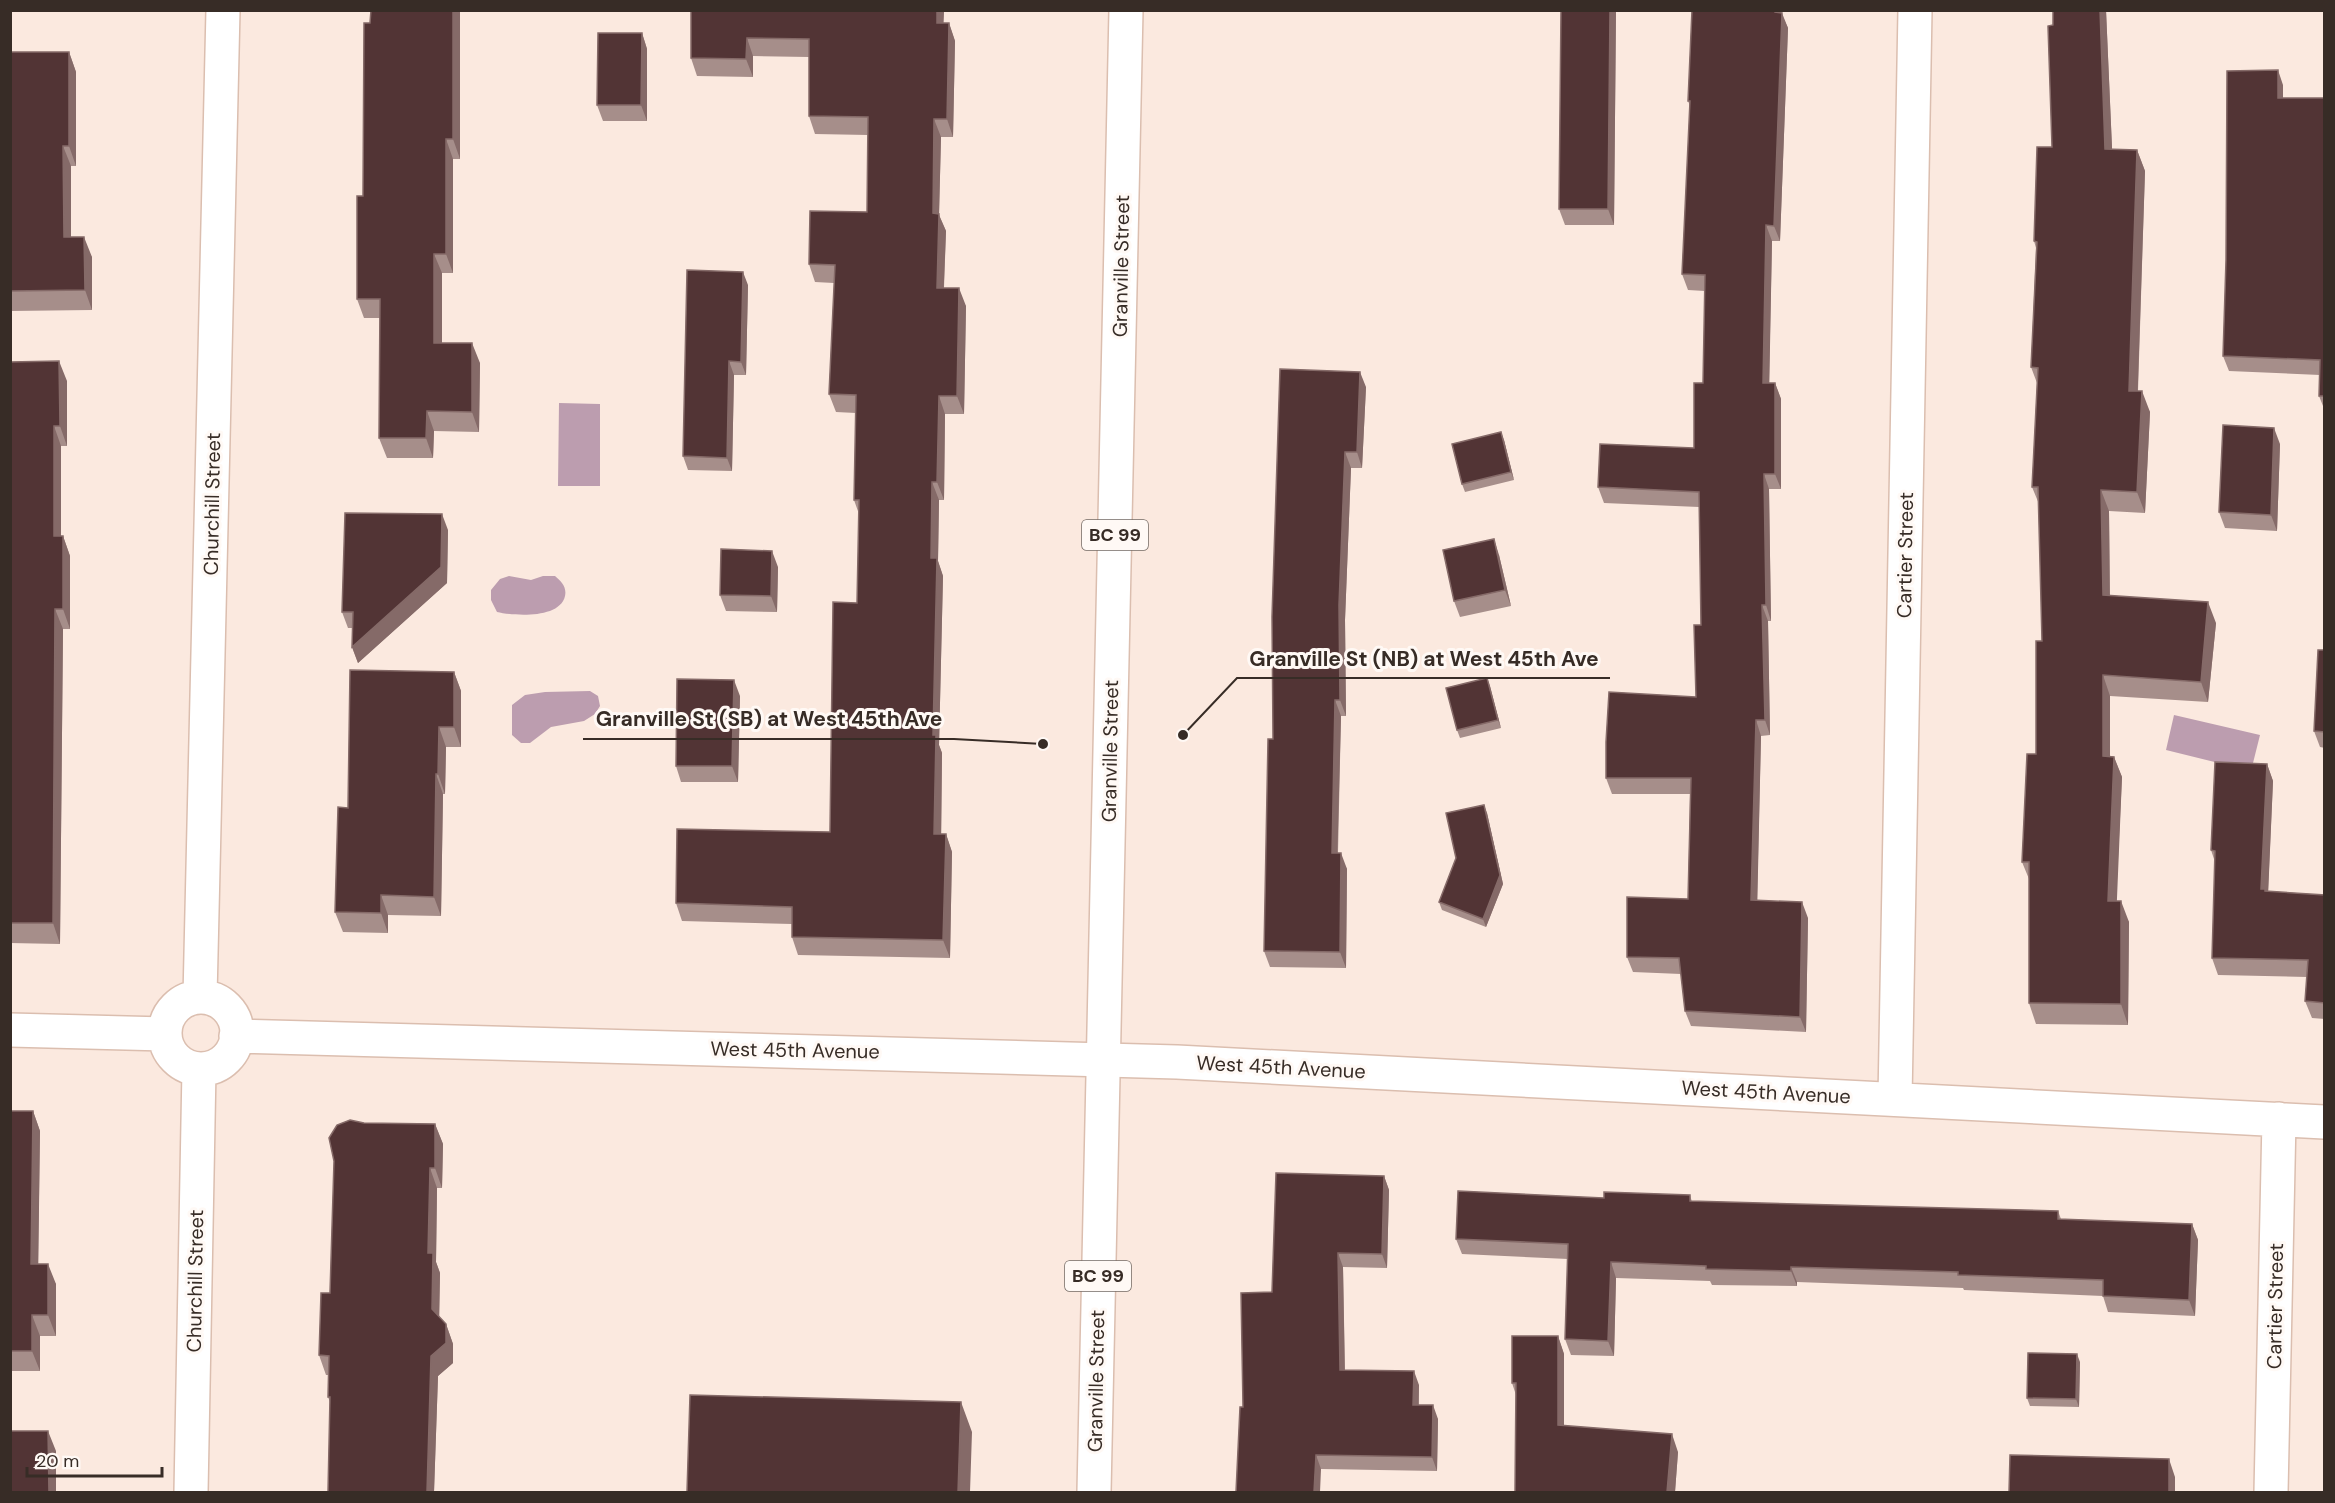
<svg xmlns="http://www.w3.org/2000/svg" width="2335" height="1503" font-family="'DM Sans',sans-serif">
<style>
.water{fill:#bc9daf}
.lines{fill:none;stroke-linecap:round;stroke-linejoin:round}
.minor-casing{stroke:#dbbeaf;stroke-width:36}
.highway-casing{stroke:#dbbeaf;stroke-width:36}
.minor{stroke:#fff;stroke-width:33}
.highway{stroke:#fff;stroke-width:33}
.wall{fill:#a68e8a}
.shaded-wall{fill:#856a68}
.building{fill:#523435;stroke:#856a68;stroke-width:1.5}
.labels{text-anchor:middle;dominant-baseline:central;stroke-width:6;stroke-linejoin:round;paint-order:stroke}
.shield{fill:#fff9f5;stroke:#736a64;stroke-width:1.5}
.shield-label{font-size:18px;font-weight:bold;fill:#372c26}
.street-label{font-size:20px;fill:#372c26;stroke:#fff9f5}
.leader{fill:none;stroke:#372c26;stroke-width:2}
.callout-dot{fill:#372c26;stroke:#fff9f5;stroke-width:2}
.callout-label{font-size:21px;text-anchor:middle;font-weight:bold;fill:#372c26;stroke:#fff9f5;stroke-width:6;stroke-linejoin:round;paint-order:stroke}
</style>
<rect width="100%" height="100%" fill="#fbe9df"/>
<path class="water" d="M559,403L600,404V486H558Z
M509,576L531,580L543,576H555C561,581 567,587 565,596C560,619 514,616 497,612L491,600V590L500,579Z
M590,691L598,696L600,706L595,714L584,721L551,727L530,743H521L512,735V705L525,695L545,692Z
M2174,715L2260,735L2251,771L2166,750Z"/>
<g class="lines">
<defs>
<path id="minor" d="M200,997L223,10
M165 1033a36 36 0 1 1 72 0a36 36 0 1 1-72 0Z
M10,1030L165,1034
M236,1036L1177,1062L2324,1122
M1895,1099L1915,10
M191,1492L199,1069
M2271,1492L2279,1119"/>
<path id="highway" d="M1094,1492L1126,10"/>
</defs>
<use href="#minor" class="minor-casing"/>
<use href="#highway" class="highway-casing"/>
<use href="#minor" class="minor"/>
<use href="#highway" class="highway"/>
</g>
<path class="wall" d="M460,10V159H453V273H442V343L480,363L479,432L434,431L433,458H387L379,438L380,318H364L357,299L363,196L370,23Z
M691,10H944L943,23H949L955,41L953,137H941L939,215L946,231L944,288L966,306L964,414H945L944,500H939L938,561L943,576L939,745L942,753L941,834H946L952,852L950,958L798,955L792,937V924L682,921L676,903L830,832L857,603L859,514L854,500L856,413L836,412L829,394L834,283L815,282L809,264L867,212L868,135L815,134L809,116V57L753,56V77L697,76L691,58Z
M1561,10H1616L1614,225H1565L1559,209Z
M1692,10H1781V13L1788,28L1780,241H1772L1769,383H1775L1781,399V489H1769L1771,621H1768L1770,735L1761,736L1757,901L1808,918L1806,1032L1691,1026L1685,1011L1681,974L1633,972L1627,957L1688,899L1690,794H1612L1606,778L1696,697L1701,625L1699,507L1604,503L1598,487L1694,448L1703,383L1705,291L1688,290L1682,274L1690,106L1688,101Z
M2053,10H2106L2112,149L2137,150L2145,171L2138,391L2150,412L2145,513L2109,511L2110,596L2216,623L2208,702L2110,696V756L2114,757L2122,777L2116,901L2129,922L2128,1025L2036,1024L2029,1003V879L2022,862L2036,754L2042,641L2039,504L2032,487L2037,383L2031,367L2036,248L2034,241L2052,147Z
M642,33L647,49V121H603L597,105Z
M10,52H69L76,72V166H71V237L92,257V310L10,311Z
M2283,85V98H2325V411L2319,396L2320,375L2229,371L2223,356Z
M748,285L746,375H734L732,471L688,470L683,456Z
M10,362L67,381V446H61V536H63L70,556V629H63L60,944L10,943Z
M1280,369L1366,387L1362,468H1351L1345,620L1346,716H1341L1338,853L1347,869L1346,968L1270,967L1264,951L1273,739Z
M1504,440L1514,480L1465,492L1462,484Z
M2280,444L2277,531L2225,528L2219,512Z
M448,530L447,583L358,663L352,647V628H348L342,612Z
M1499,555L1511,606L1460,617L1454,601Z
M778,567L777,612L726,611L720,595Z
M2325,650V748L2320,747L2314,731Z
M454,672L461,691V747H446L445,794H443L441,916L388,915V933L343,932L335,912L348,808Z
M1487,678L1501,728L1460,738L1457,730Z
M740,696L738,782H681L676,766Z
M2267,764L2273,781L2268,891L2325,895V1019L2312,1018L2305,1001L2307,977L2218,975L2212,958L2215,862L2211,850Z
M1487,813L1503,884L1486,927L1442,910L1439,902Z
M10,1111H33L40,1131L38,1264L56,1284V1336H40V1371H10Z
M364,1123L435,1124L443,1144L442,1188H437L436,1262L440,1273L439,1317L446,1324L453,1344V1363L438,1376L434,1492H328L330,1402L328,1397V1375H326L319,1355L330,1293Z
M1384,1176L1389,1190L1387,1268L1343,1267L1345,1370L1419,1385V1405L1438,1419L1437,1471L1321,1469L1243,1407L1272,1292Z
M1690,1195L1692,1202L2058,1211L2061,1219L2192,1224L2198,1240L2195,1316L2108,1312L2103,1296L1964,1290L1963,1288L1797,1282V1286L1712,1285L1710,1281L1616,1278L1614,1356L1571,1355L1565,1339L1568,1259L1462,1254L1456,1239L1604,1198Z
M1558,1336L1564,1354V1425L1678,1452L1675,1492H1515L1516,1395L1512,1383Z
M2080,1362L2079,1407L2030,1406L2027,1398Z"/>
<path class="shaded-wall" d="M453,10H460V159L453,139Z
M937,10H944L943,41L937,23Z
M1610,10H1616L1614,225L1608,209Z
M2100,10H2106L2113,170L2105,149Z
M1782,13L1788,28L1780,241L1774,226Z
M949,23L955,41L953,137L947,119Z
M642,33L647,49V121L641,105Z
M747,38L753,56V77L746,59Z
M69,52L76,72V166L69,146Z
M2278,70L2283,85V113L2278,98Z
M934,119L941,137L939,215L946,231L943,306L937,288L933,213Z
M446,139L453,159V273L446,254Z
M63,146L71,166V257L64,237Z
M2137,150L2145,171L2137,412L2129,391Z
M1766,225L1772,241L1769,399L1763,383Z
M84,237L92,257V310L85,290Z
M434,254L442,273V363L434,343Z
M743,272L748,285L746,375L741,362Z
M959,288L966,306L964,414L957,396Z
M472,343L480,363L479,432L472,412Z
M59,361L67,381V446L60,426Z
M729,361L734,375L732,471L727,458Z
M1360,372L1366,387L1362,468L1357,452Z
M1775,383L1781,399V489L1775,474Z
M2142,391L2150,412L2145,513L2137,492Z
M939,396L945,414L944,500L937,482Z
M427,411L434,431L433,458L426,438Z
M54,426L61,446V556L54,536Z
M2274,428L2280,444L2277,531L2271,515Z
M1501,432L1504,440L1514,480L1511,472Z
M1345,452L1351,468L1345,620L1346,716L1340,700L1339,605Z
M1764,474L1769,489L1771,621L1766,605Z
M932,482L939,500L938,561L943,576L939,745L942,753L941,852L934,834L931,558Z
M2101,490L2109,511L2110,616L2103,595Z
M442,514L448,530L447,583L358,663L352,647Z
M63,536L70,556V629L63,609Z
M1494,539L1499,555L1511,606L1505,590Z
M772,551L778,567L777,612L771,596Z
M2208,602L2216,623L2208,702L2201,682Z
M1762,605L1768,621L1770,735L1765,720Z
M55,609L63,629L60,944L53,923Z
M454,672L461,691V747L454,727Z
M2103,675L2110,696V777L2103,756Z
M1487,678L1490,686L1501,728L1498,720Z
M734,680L740,696L738,782L732,766Z
M1335,700L1341,716L1337,869L1332,853Z
M1756,720L1761,736L1757,916L1751,900Z
M439,727L446,747L445,794L438,774Z
M2114,757L2122,777L2116,922L2108,901Z
M2267,764L2273,781L2268,896L2261,889Z
M436,774L443,794L441,916L434,897Z
M1484,805L1487,813L1503,884L1486,927L1483,919Z
M946,834L952,852L950,958L943,940Z
M1341,853L1347,869L1346,968L1340,952Z
M381,895L388,915V933L381,913Z
M2121,901L2129,922L2128,1025L2121,1004Z
M1802,902L1808,918L1806,1032L1800,1017Z
M33,1111L40,1131L38,1284L31,1264Z
M435,1124L443,1144L442,1188L435,1168Z
M430,1168L437,1188L436,1262L440,1273L439,1329L432,1309L428,1253Z
M1384,1176L1389,1190L1387,1268L1382,1254Z
M2192,1224L2198,1240L2195,1316L2189,1300Z
M1338,1253L1343,1267L1345,1384L1340,1370Z
M1611,1262L1616,1278L1614,1356L1608,1341Z
M48,1264L56,1284V1336L48,1315Z
M1791,1267L1797,1282V1286L1791,1271Z
M32,1315L40,1336V1371L32,1351Z
M446,1324L453,1344V1363L438,1376L434,1492H427L431,1356Z
M1558,1336L1564,1354V1442L1558,1425Z
M2077,1354L2080,1362L2079,1407L2076,1399Z
M1414,1371L1419,1385L1418,1419L1413,1405Z
M961,1402L972,1432L970,1492H958Z
M1433,1405L1438,1419L1437,1471L1432,1457Z
M48,1431L56,1451V1492H49Z
M1672,1434L1678,1452L1675,1492H1667Z
M1316,1455L1321,1469L1320,1492H1314Z
M2169,1459L2175,1477V1492H2169Z"/>
<path class="building" d="M371,10H453V139H446V254H434V343H472V412L427,411L426,438H379L380,299H357V196H363L364,23H370Z
M691,10H937V23H949L947,119H934L933,213L939,214L937,288H959L957,396H939L937,482H932L931,558H937L933,735H936L934,834H946L943,940L792,937V907L676,903L677,829L830,832L833,602L857,603L859,500H854L856,395L829,394L835,265L809,264L810,211L867,212L868,117L809,116V39L747,38L746,59L691,58Z
M1561,10H1610L1608,209H1559Z
M1692,10H1775V12L1782,13L1774,226L1766,225L1763,383H1775V474H1764L1766,605H1762L1765,720H1756L1751,900L1802,902L1800,1017L1685,1011L1679,958L1627,957V897L1688,899L1691,778H1606V742L1609,692L1696,697L1694,625H1701L1699,492L1598,487L1600,444L1694,448V383H1703L1705,275L1682,274L1690,101H1688Z
M2053,10H2100L2105,149L2137,150L2129,391H2142L2137,492L2101,490L2103,595L2208,602L2201,682L2103,675V756L2114,757L2108,901H2121V1004L2029,1003V862H2022L2027,754H2036V641H2042L2038,487H2032L2038,368L2031,367L2037,242L2034,241L2037,147H2052L2048,26L2053,25Z
M598,33H642L641,105H597Z
M10,52H69V146H63L64,237H84L85,290L10,291Z
M2278,70V98H2325V396H2319L2320,360L2223,356L2226,260L2227,71Z
M687,270L743,272L741,362L729,361L727,458L683,456Z
M59,361L60,426H54V536H63V609H55L53,923H10V362Z
M1280,369L1360,372L1357,452H1345L1339,605L1340,700H1335L1332,853H1341L1340,952L1264,951L1268,739H1273L1272,617Z
M2223,425L2274,428L2271,515L2219,512Z
M1501,432L1511,472L1462,484L1452,444Z
M345,513L442,514L441,567L352,647L353,612H342Z
M1494,539L1505,590L1454,601L1443,550Z
M721,549L772,551L771,596L720,595Z
M2318,650H2325V732L2314,731Z
M350,670L454,672V727H439L438,774H436L434,897L381,895V913L335,912L338,807L348,808Z
M1487,678L1498,720L1457,730L1446,688Z
M677,679L734,680L732,766H676Z
M2215,762L2267,764L2261,889H2265V891L2325,895V1003L2305,1001L2308,960L2212,958L2215,851L2211,850Z
M1484,805L1500,875L1483,919L1439,902L1456,858L1446,813Z
M10,1111H33L31,1264H48V1315H32V1351H10Z
M350,1120L364,1123L435,1124V1168H430L428,1253H433L432,1309L446,1324V1343L431,1356L427,1492H328L330,1397H328L329,1356L319,1355L321,1293H330L334,1161L329,1138L337,1125Z
M1276,1173L1384,1176L1382,1254L1338,1253L1340,1370L1414,1371L1413,1405H1433L1432,1457L1316,1455L1314,1492H1236L1240,1407H1243L1241,1293L1272,1292Z
M1458,1191L1604,1198V1192L1690,1195V1201L2058,1211V1219L2192,1224L2189,1300L2103,1296V1280L1958,1275V1272L1791,1267V1271L1706,1269V1266L1611,1262L1608,1341L1565,1339L1568,1244L1456,1239Z
M1512,1336H1558V1425L1672,1434L1667,1492H1515L1516,1383H1512Z
M2028,1353L2077,1354L2076,1399L2027,1398Z
M690,1395L961,1402L958,1492H687Z
M10,1431H48L49,1492H10Z
M2010,1455L2169,1459V1492H2009Z"/>
<g class="labels">
<g class="shield">
<rect x="1082" y="520" width="66" height="30" rx="4.5"/>
<rect x="1065" y="1261" width="66" height="30" rx="4.5"/>
</g>
<g class="shield-label">
<text x="1115" y="535">BC 99</text>
<text x="1098" y="1276">BC 99</text>
</g>
<g class="street-label">
<text transform="translate(1121 266) rotate(-89)">Granville Street</text>
<text transform="translate(212 504) rotate(-89)">Churchill Street</text>
<text transform="translate(1905 555) rotate(-89)">Cartier Street</text>
<text transform="translate(1110 751) rotate(-89)">Granville Street</text>
<text transform="translate(795 1050) rotate(1)">West 45th Avenue</text>
<text transform="translate(1281 1067) rotate(3)">West 45th Avenue</text>
<text transform="translate(1766 1092) rotate(3)">West 45th Avenue</text>
<text transform="translate(195 1281) rotate(-89)">Churchill Street</text>
<text transform="translate(2275 1306) rotate(-89)">Cartier Street</text>
<text transform="translate(1096 1381) rotate(-89)">Granville Street</text>
</g>
</g>
<path class="leader" d="M1183 735L1237 678H1610M1043 744L954 739H583"/>
<g class="callout-dot">
<circle cx="1183" cy="735" r="6"/>
<circle cx="1043" cy="744" r="6"/>
</g>
<g class="callout-label">
<text x="1424" y="666">Granville St (NB) at West 45th Ave</text>
<text x="769" y="726">Granville St (SB) at West 45th Ave</text>
</g>
<rect width="2335" height="1503" fill="none" stroke="#372c26" stroke-width="24"/>
<path d="M27 1467v9h135v-9" fill="none" stroke="#372c26" stroke-width="3"/>
<text x="36" y="1467" font-size="18" fill="#372c26" stroke="#fff9f5" stroke-width="4.5" paint-order="stroke">20 m</text>
</svg>
